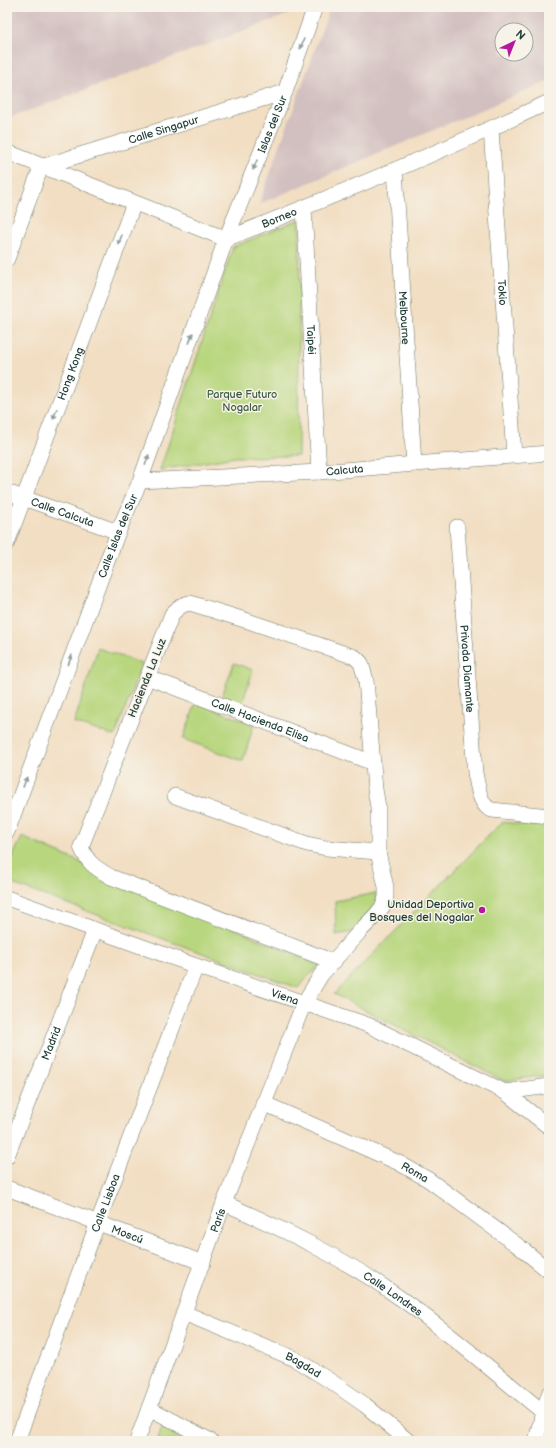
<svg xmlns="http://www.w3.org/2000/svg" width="556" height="1448" font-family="'Balsamiq Sans',sans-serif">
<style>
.industrial{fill:#d2bfbf;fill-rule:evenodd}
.green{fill:#b7d67d;stroke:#6b8a58}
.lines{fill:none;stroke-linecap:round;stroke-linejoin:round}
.street-casing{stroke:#697566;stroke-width:16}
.street{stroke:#fff;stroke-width:15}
.oneway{fill:#8f9e9a}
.poi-dot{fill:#b5179e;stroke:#f7f3e8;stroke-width:1.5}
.labels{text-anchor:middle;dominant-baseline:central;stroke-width:3;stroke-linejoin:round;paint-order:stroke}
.street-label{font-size:11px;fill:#1f3d34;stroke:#f7f3e8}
.park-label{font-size:11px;fill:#3d5c43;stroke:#f7f3e8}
.poi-label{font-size:11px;fill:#1f3d34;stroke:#f7f3e8;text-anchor:end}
</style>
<rect width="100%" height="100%" fill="#f7f3e8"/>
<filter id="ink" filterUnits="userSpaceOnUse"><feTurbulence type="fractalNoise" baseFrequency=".025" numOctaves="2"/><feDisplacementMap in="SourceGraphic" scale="8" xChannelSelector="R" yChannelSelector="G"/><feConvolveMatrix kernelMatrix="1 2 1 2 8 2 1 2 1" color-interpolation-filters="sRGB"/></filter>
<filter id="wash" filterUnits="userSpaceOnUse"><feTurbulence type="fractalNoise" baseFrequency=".012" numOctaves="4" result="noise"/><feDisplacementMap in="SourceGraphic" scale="16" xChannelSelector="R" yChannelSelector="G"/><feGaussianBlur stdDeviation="0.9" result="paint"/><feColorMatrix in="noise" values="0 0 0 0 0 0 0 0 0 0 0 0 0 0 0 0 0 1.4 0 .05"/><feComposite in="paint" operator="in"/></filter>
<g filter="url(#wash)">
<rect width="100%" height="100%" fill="#f2dec2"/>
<path class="industrial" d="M7,7H294L292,13L7,119Z
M330,7H549V81L259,204ZM502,30H526V54H502Z"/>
<path class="green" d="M300,219L298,456L235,457L160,470L233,247Z
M98,648L142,664L115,736L74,723Z
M234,663L253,670L242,704L222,696Z
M196,703L254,724L243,761L183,739Z
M502,822L549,827V1075L504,1081L334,994Z
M22,837L319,965L298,988L7,882V869Z
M376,893L379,906L353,932L336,935L335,901Z
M162,1427L192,1441H157Z"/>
</g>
<g filter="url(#ink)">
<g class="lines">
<defs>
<g id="street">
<path id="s1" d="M491,129L514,455"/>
<path id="s2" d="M7,152L226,239C334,196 443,151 549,102"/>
<path id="s3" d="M41,167L285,92"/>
<path id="s4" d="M395,170L414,464"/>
<path id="s5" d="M304,208L319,472"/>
<path d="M7,259L41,167"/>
<path id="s6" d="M140,481L319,472L549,453"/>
<path id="s7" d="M7,492L118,532"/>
<path id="s8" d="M457,527L475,773C478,785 479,806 492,810L549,816"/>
<path id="s9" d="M7,543L134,203"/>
<path id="s10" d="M147,677L373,763"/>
<path d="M175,796L307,844L326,848L378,852"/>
<path id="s11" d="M7,832L118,532L140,481L226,239L285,92L315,7"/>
<path id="s12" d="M7,898L196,966L368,1025L505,1092L549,1127"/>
<path d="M505,1092L549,1086"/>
<path id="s13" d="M263,1103L399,1163L429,1180L521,1248L549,1271"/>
<path id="s14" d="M7,1156L95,930"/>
<path id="s15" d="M7,1188L203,1263"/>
<path id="s16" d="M224,1203C285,1230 346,1259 400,1298C450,1333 496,1374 543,1412"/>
<path id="s17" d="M184,1313L293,1358L332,1382L365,1405L408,1441"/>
<path d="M149,1408L211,1441"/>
<path id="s18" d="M17,1441L98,1222L196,966"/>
<path id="s19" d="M137,1441L224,1203L304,1003L321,975L361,930L376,915L383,906L386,897V887L378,852V807L375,789L366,680L361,663L355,657L248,621L190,603C182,604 178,608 172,614L81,847C88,864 96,868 111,877L334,962"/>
<path d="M536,1441L543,1412L549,1394"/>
</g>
</defs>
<use href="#street" class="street-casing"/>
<use href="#street" class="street"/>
</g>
<defs><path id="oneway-solid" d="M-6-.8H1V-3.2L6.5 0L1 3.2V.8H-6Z"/></defs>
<g class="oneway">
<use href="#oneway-solid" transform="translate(302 44) rotate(110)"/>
<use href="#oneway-solid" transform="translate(255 165) rotate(112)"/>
<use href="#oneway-solid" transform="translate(120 240) rotate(110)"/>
<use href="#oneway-solid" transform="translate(191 338) rotate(-71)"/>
<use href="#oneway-solid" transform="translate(55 414) rotate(110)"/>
<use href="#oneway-solid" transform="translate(147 460) rotate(-71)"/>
<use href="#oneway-solid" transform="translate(70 660) rotate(-70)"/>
<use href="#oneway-solid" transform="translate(25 782) rotate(-70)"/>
</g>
</g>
<circle class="poi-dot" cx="482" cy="910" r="4"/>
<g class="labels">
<g class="street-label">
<text stroke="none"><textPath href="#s11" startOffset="756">Islas del Sur</textPath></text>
<text stroke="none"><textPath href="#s3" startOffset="128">Calle Singapur</textPath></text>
<text stroke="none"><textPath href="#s2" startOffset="293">Borneo</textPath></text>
<text stroke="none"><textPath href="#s1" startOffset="164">Tokio</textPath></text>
<text stroke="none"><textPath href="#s4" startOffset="148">Melbourne</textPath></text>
<text stroke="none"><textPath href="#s5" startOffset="132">Taipéi</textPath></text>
<text stroke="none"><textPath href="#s9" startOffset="181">Hong Kong</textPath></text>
<text stroke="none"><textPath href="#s6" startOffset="205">Calcuta</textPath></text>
<text stroke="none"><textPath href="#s7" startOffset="59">Calle Calcuta</textPath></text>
<text stroke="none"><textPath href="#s11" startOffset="316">Calle Islas del Sur</textPath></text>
<text stroke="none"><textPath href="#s8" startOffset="142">Privada Diamante</textPath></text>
<text transform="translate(147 678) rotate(-68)">Hacienda La Luz</text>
<text stroke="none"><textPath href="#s10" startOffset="121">Calle Hacienda Elisa</textPath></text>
<text stroke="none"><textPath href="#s12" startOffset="295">Viena</textPath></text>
<text stroke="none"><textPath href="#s14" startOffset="121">Madrid</textPath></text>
<text stroke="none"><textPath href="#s13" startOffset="167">Roma</textPath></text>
<text stroke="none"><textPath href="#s18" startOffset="254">Calle Lisboa</textPath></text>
<text stroke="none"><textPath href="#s19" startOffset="235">París</textPath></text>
<text stroke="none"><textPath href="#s15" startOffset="129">Moscú</textPath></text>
<text stroke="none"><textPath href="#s16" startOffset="192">Calle Londres</textPath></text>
<text stroke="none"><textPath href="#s17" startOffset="130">Bagdad</textPath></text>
</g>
<g class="park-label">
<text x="242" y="394">Parque Futuro<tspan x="242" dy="13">Nogalar</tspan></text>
</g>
<g class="poi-label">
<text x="474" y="904">Unidad Deportiva<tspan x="474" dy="13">Bosques del Nogalar</tspan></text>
</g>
</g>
<rect width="556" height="1448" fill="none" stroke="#f7f3e8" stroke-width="24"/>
<g transform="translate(514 42) rotate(43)"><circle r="19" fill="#f7f3e8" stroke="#a1aaa0"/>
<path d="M0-3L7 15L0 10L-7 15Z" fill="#b5179e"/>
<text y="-6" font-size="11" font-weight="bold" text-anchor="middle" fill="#1f3d34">N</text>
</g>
</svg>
